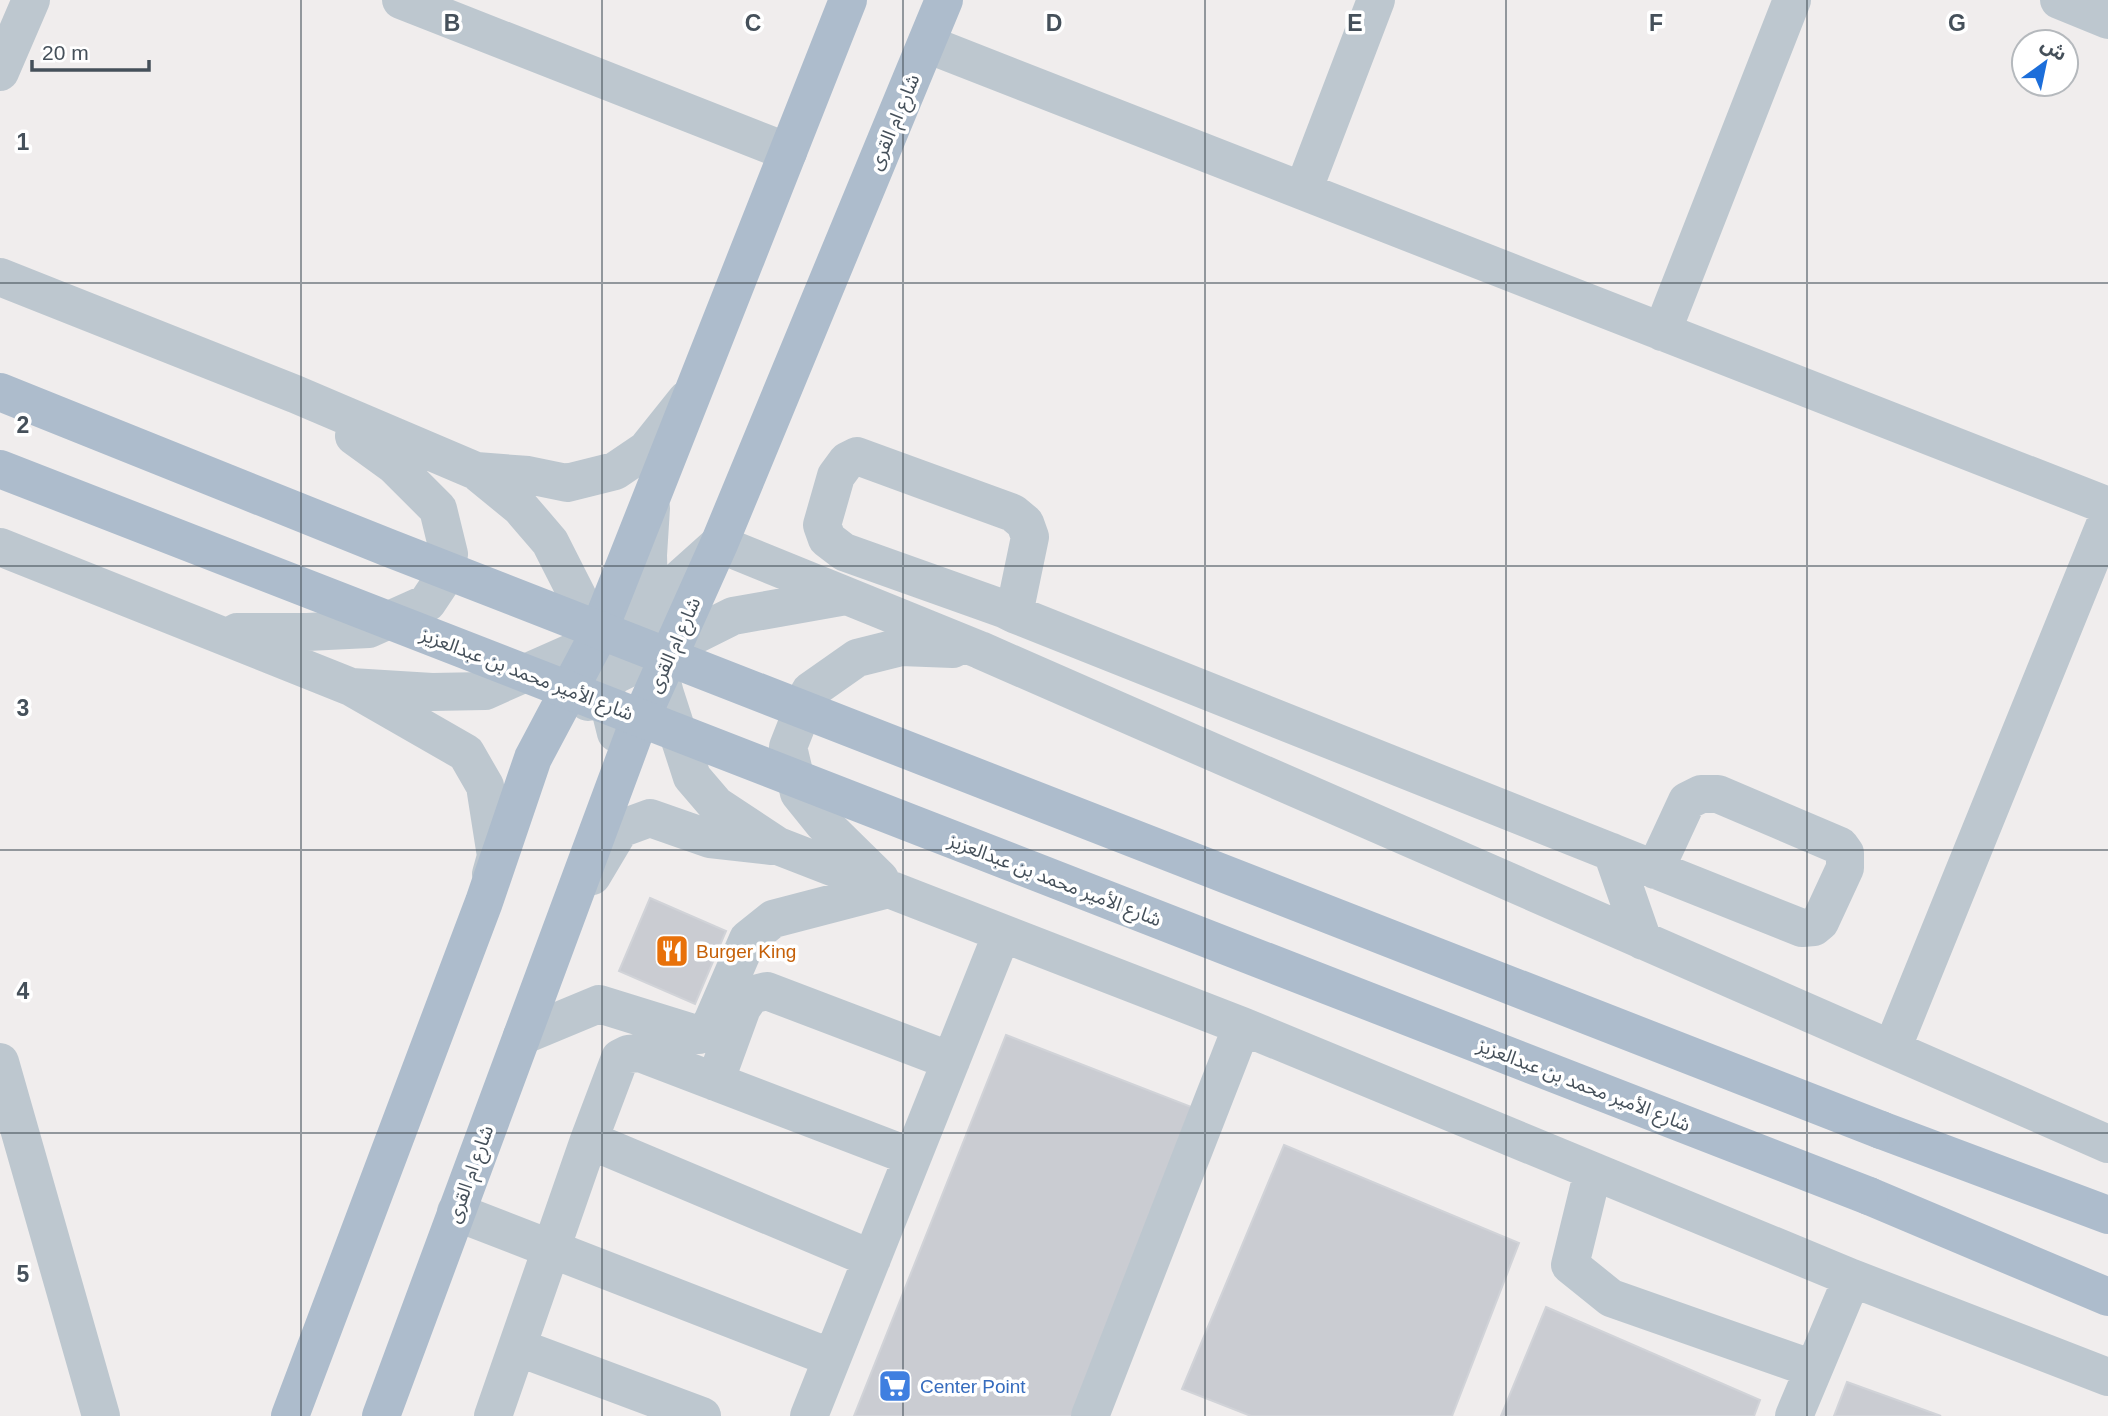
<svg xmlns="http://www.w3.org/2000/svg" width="2108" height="1416" font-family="Arial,'Noto Sans Arabic',sans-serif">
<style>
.building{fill:#caccd2;stroke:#d1d3d8;stroke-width:2}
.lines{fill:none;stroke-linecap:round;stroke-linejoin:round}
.minor{stroke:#bdc7cf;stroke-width:38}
.major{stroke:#adbccc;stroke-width:38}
.major-bridge{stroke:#adbccc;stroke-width:38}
.grid{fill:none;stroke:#45505a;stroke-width:2;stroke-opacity:0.55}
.labels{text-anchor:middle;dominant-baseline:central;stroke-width:7;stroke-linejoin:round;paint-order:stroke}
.street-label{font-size:19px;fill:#45505a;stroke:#fff}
.food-label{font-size:19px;fill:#c56008;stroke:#fff;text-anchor:start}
.shop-label{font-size:19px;fill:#366cbe;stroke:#fff;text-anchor:start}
.grid-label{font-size:23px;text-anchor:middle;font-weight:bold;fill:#45505a;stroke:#fff;stroke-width:7;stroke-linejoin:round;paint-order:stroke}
</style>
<rect width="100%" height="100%" fill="#f0eded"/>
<path class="building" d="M650,898L726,931L695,1004L619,971Z
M1006,1035L1194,1108L1072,1416H854Z
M1284,1145L1519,1243L1452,1416H1251L1182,1389Z
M1546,1307L1760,1400L1754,1416H1501Z
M1847,1382L1941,1416H1834Z"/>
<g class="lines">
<path class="minor" d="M401,0L788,152
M2059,0L2108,20
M927,44L2108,506
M0,72L31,0
M1303,191L1376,0
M0,277L295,394L476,471L520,507L550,542L586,613L616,733
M1662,332L1792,0
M476,471L528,475L567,483L615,471L646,450L686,400
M651,508L648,555L650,634L665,694L692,777L716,805L778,846L1242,1026L1852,1278L2108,1377
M0,547L351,687L466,753L485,786L496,856L491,874
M1014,614L1030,537L1025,523L1013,513L857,456L847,461L836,476L822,525L827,539L844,552L1004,609L1014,614L1802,928L1814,927L1820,922L1845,868V853L1840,846L1718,794H1701L1687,801L1655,870
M237,632H307L369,629L427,603L445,576L449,554L438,509L394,465L354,436
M351,687L432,692L485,691L623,630L719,544L980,650L2108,1144
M588,702L615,675L733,616L846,596
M1612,852L1643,941
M592,876L620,829L650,818L710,839L772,846
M880,879L824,824L799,793L788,747L810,691L857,658L901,647L953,649
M522,1036L599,1004L699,1035L707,1032L713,1020L748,939L773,919L888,889
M1892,1049L2108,517
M0,1062L101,1416
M715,1082L742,1008L751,995L767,991L951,1061
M589,1140L872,1259
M1593,1171L1570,1265L1611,1298L1813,1369
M456,1212L832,1358
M517,1347L702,1416
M493,1416L589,1140L620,1058L628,1054L640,1053L912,1157
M809,1416L1002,933
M1090,1416L1242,1026
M1794,1416L1852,1278"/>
<path class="major" d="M1881,1130L2108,1215
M1869,1196L2108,1297
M290,1416L484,902L533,758L594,643L848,0
M381,1416L634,734L719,544L944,0"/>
<path class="major-bridge" d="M0,392L389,548L1881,1130
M0,469L1869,1196"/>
</g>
<path class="grid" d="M301,0V1416M602,0V1416M903,0V1416M1205,0V1416M1506,0V1416M1807,0V1416M0,283H2108M0,566H2108M0,850H2108M0,1133H2108"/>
<defs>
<symbol id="restaurant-square" viewBox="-11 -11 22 22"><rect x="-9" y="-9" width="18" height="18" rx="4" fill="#e8710a" stroke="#fff"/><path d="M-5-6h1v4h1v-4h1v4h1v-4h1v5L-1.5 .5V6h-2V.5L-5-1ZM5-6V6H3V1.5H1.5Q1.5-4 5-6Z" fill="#fff"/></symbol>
<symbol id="supermarket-square" viewBox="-11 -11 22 22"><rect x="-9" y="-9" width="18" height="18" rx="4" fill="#3f7fe0" stroke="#fff"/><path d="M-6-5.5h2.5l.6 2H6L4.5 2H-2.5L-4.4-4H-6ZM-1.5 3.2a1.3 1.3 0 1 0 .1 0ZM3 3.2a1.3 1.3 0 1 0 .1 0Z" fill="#fff"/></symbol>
</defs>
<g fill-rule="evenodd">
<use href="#restaurant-square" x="653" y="932" width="38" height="38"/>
<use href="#supermarket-square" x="876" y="1367" width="38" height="38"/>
</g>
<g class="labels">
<g class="street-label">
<text transform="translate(894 122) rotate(-67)">شارع ام القرى</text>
<text transform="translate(674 645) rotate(-66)">شارع ام القرى</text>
<text transform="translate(527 674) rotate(21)">شارع الأمير محمد بن عبدالعزيز</text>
<text transform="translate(1055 880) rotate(21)">شارع الأمير محمد بن عبدالعزيز</text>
<text transform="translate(1584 1085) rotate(21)">شارع الأمير محمد بن عبدالعزيز</text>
<text transform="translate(470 1174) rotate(-70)">شارع ام القرى</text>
</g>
<g class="food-label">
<text x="696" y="951">Burger King</text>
</g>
<g class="shop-label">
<text x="920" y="1386">Center Point</text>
</g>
</g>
<g class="grid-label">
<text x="452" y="31">B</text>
<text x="753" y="31">C</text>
<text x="1054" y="31">D</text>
<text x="1355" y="31">E</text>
<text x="1656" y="31">F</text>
<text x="1957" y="31">G</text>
<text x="23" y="150">1</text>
<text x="23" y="433">2</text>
<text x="23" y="716">3</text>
<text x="23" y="999">4</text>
<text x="23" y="1282">5</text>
</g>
<g transform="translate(2045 63) rotate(33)"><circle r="33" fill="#ffffff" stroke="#b5b9bd" stroke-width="2"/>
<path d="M0-5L12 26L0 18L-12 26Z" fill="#1c6eda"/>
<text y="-10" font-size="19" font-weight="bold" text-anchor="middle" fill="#45505a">ش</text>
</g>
<path d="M32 60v10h117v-10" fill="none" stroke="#45505a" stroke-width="3.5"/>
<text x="42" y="60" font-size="21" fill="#45505a" stroke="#ffffff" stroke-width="5" paint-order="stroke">20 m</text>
</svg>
